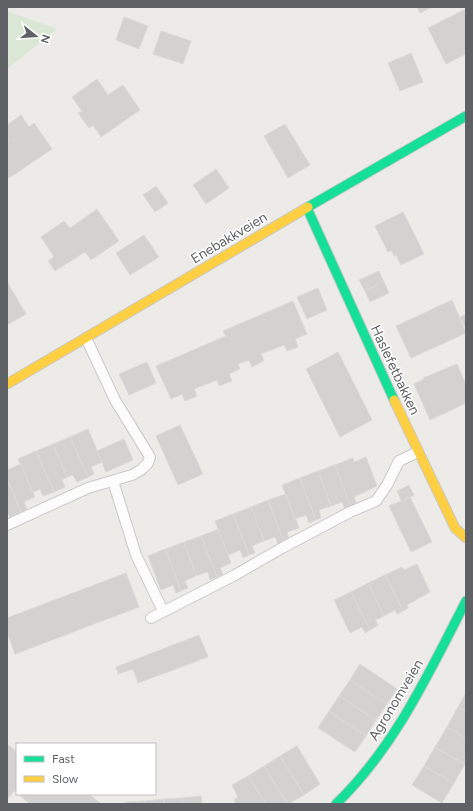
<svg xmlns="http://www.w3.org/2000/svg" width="473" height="811" font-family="Figtree,sans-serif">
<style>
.green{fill:#dae7d5}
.building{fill:#d4d2d1;stroke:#dcdad8}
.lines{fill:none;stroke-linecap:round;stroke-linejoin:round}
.lane-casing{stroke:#c9c9c8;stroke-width:12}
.fast-casing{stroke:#c7c8c7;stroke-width:11}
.slow-casing{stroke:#c7c8c7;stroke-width:11}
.lane{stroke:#fcfcfc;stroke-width:10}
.fast{stroke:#16e098;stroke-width:9}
.slow{stroke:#ffcf43;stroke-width:9}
.labels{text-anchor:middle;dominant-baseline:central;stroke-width:3;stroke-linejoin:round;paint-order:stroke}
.street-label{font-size:14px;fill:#5e6265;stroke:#fff}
</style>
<rect width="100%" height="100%" fill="#edebe8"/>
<path class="green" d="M7,11L57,29L7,69Z"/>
<path class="building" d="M417,7H432L420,13Z
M466,9V54L446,64L428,28Z
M124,17L148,26L139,49L116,40Z
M161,31L191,41L183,64L153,54Z
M411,53L423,82L400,91L388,63Z
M97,79L108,95L123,85L140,110L101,137L93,125L89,128L78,113L82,111L72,97Z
M21,115L29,127L34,123L52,149L9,178L7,175V142L9,141L7,137V125Z
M285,124L310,165L288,178L264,136Z
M216,169L229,188L206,204L193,185Z
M156,186L168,203L155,212L143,195Z
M97,209L119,241L91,260L85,252L55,271L48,261L54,257L41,237L64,221L70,228Z
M403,212L424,254L401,265L396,255L394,256L391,250L388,252L375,226Z
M144,235L159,257L130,275L116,253Z
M379,271L384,282L365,291L359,280Z
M7,282L26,314L7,325Z
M384,282L389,293L370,302L365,291Z
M318,288L327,310L307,319L297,297Z
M452,300L466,333L411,358L396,326Z
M293,301L307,334L295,339L298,347L287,351L284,345L261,354L264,361L252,367L249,360L238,364L240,369L229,374L232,381L219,386L217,380L194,389L197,396L185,401L182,394L171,399L156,366L226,336L223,331Z
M466,315V329L460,317Z
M338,352L372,420L340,437L306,369Z
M147,362L156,383L129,395L119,374Z
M457,364L466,385V403L430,420L414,384L424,379L423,378Z
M180,425L203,474L178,485L156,436Z
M88,429L102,462L91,467L94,474L88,477L70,437Z
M70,437L88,477L77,482L73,475L67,477L53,444Z
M124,439L133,460L106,472L97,451Z
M53,444L67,477L62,480L65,487L54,492L36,451Z
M36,451L54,492L43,496L40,489L33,492L18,459Z
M366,457L377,486L354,497L357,505L351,507L335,465L353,458L354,462Z
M21,464L35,497L24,502L27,509L21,512L7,479V470Z
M335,465L351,507L345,509L342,502L331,506L318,471Z
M318,471L331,506L319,510L321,518L316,520L300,478Z
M300,478L316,520L309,523L306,515L295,519L282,485Z
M7,479L21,512L10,517L7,511Z
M409,485L414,495L402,502L397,491Z
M286,494L299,528L287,532L289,540L284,542L268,500Z
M410,497L432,542L411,552L389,506Z
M268,500L284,542L278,544L275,537L264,541L251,507Z
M251,507L264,541L252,546L255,553L249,555L233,514Z
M233,514L249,555L243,558L240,550L228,555L215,521Z
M218,529L231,563L220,568L223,575L217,577L201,536Z
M201,536L217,577L210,580L208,572L196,576L184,542Z
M184,542L196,576L185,581L188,588L181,591L165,549Z
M165,549L181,591L176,593L173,585L161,590L148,556Z
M417,564L430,592L407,605L408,608L403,611L385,575L402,567L404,570Z
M126,573L139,607L15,654L7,632V618Z
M385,575L403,611L397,614L395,610L384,616L368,583Z
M368,583L384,616L375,620L378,625L370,630L351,592Z
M351,592L370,630L365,633L362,627L350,633L334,600Z
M199,635L208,657L138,683L133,669L118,674L116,667Z
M360,664L397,689L387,704L350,680Z
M350,680L387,704L376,720L339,696Z
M466,693V712L458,707Z
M339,696L376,720L366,736L329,711Z
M458,707L466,712V738L447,727Z
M329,711L366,736L355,752L318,728Z
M447,727L466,738L465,764L435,747Z
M7,744L17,752V793L14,791L7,799Z
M297,746L320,784L304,795L280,756Z
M435,747L465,764L454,783L424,766Z
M280,756L304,795L288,804L264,766Z
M264,766L287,804H266L248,776Z
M424,766L454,783L442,803L412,785Z
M248,776L266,804H236L234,800L238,797L232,785Z
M18,794H89L100,803L99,804H30Z
M201,796L202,804H183L182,798Z
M182,798L183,804H164V799Z
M164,799V804H146L145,801Z
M145,801L146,804H125V802Z"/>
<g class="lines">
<defs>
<path id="lane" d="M113,481L136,555L163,611
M7,525L88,488L132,475L141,470L148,463L150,457L115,400L86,338
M151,618L235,575L282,548L350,512L376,501L387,485L399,461L418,452"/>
<path id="fast" d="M308,207L466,116
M307,208L394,400
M336,804C395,747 429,673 466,601"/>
<path id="slow" d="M7,384L308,207
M394,400L455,528L466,538"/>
</defs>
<use href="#lane" class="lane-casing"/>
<use href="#fast" class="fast-casing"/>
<use href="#slow" class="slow-casing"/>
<use href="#lane" class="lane"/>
<use href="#fast" class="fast"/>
<use href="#slow" class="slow"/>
</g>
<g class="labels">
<g class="street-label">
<text transform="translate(229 238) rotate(-31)">Enebakkveien</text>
<text transform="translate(395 370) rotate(65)">Haslefetbakken</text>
<text transform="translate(396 700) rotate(-59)">Agronomveien</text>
</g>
</g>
<rect width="473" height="811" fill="none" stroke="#5e6265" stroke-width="16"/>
<rect x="16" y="743" width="140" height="52" fill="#ffffff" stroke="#bfc0c1"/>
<rect x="24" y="756" width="20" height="6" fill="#16e098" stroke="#bfc0c1"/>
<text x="52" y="763" font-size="12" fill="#5e6265">Fast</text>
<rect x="24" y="776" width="20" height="6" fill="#ffcf43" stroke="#bfc0c1"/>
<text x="52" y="783" font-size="12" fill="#5e6265">Slow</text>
<g transform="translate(36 36) rotate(107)" stroke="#ffffff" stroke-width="3" paint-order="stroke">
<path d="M0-3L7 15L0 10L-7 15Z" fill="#5e6265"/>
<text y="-6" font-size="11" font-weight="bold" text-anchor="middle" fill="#5e6265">N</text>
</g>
</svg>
